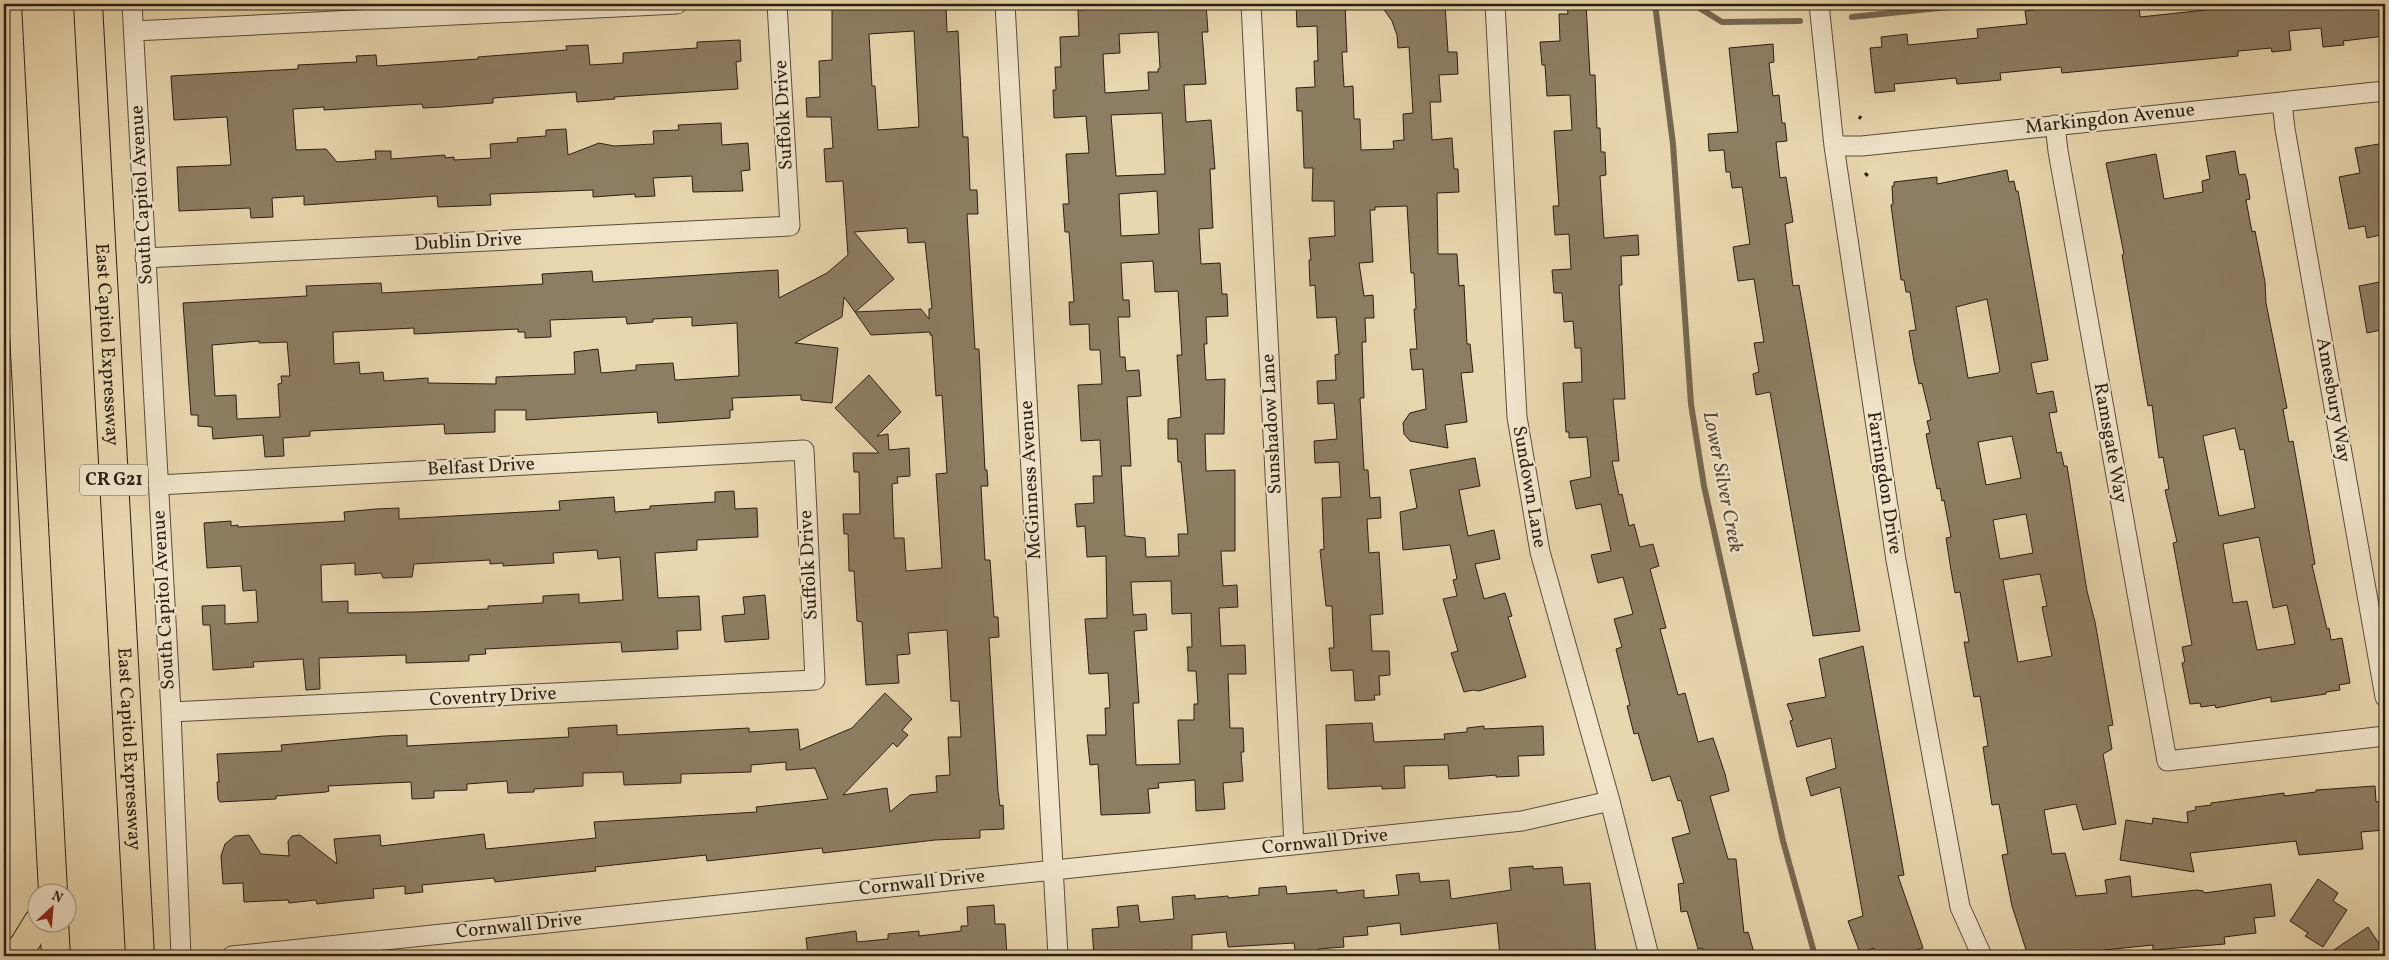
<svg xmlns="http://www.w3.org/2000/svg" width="2389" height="960" font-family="Vollkorn,serif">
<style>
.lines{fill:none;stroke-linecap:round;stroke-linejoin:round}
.stream{stroke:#756850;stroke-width:6}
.building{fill:#8d7e63;stroke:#2a1f12;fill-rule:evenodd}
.street-casing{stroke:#5a4d39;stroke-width:21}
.highway-casing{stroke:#2a1f12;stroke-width:30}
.path{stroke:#2a1f12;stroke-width:3;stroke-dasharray:4 2.5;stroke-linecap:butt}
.street{stroke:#f0e4ca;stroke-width:19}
.highway{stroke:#e8d6ae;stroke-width:28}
.labels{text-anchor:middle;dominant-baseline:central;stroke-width:4.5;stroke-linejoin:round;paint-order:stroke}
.shield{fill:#f0e4ca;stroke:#655a49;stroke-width:1}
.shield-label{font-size:18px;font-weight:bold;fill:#2a1f12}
.street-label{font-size:19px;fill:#2a1f12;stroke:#f0e4ca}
.water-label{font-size:20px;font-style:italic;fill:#564936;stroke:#f0e4ca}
</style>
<rect width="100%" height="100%" fill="#e8d6ae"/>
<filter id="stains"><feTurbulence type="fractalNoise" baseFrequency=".004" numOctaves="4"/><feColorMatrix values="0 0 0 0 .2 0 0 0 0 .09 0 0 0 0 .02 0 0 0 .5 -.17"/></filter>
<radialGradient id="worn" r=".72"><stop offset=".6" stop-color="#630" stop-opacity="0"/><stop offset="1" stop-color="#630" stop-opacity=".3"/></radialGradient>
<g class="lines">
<path class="stream" d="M1655,4L1673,144L1691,404L1704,486L1783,841L1815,956
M1693,4L1722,22L1800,21
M1852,17L1977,4"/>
</g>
<path class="building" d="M832,4H874V7L882,6V8L919,6V4H946L947,32L958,31L963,137H968L970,190H977L978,214H967L975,349H979L985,470H987L988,486H981L985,560H990L994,617H998L999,637L989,638L998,791L1000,806L1003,805L1004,829L980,830V838L935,840L823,853L822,848L707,861L706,855L595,867L596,871L539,877L495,882L494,878L422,885L423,892L405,894V886L373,889L374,898L342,901L317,904L316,900L289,903L288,900L244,902L243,883L223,884L221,856L225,844L235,836L249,835L261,854L289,856L288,841L292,836L300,835L337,864L334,839L380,835L381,846L484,834L486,849L596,838L594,822L757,812L756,807L828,799L815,768L786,770V762L751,765V772L681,774V783L624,785L623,772L583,773V786L534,789V792L508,793L507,781L467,784V790L434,791V798L412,799L411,782L388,783L328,786L329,791L326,792L276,796V799L220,802L218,799L217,782H219L217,754L282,751L281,745L384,736L407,735V746L569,737L568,728L617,725V735L749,728V732L798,729L800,750L852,728L885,693L912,719L902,730L908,735L897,747L893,743L843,795L887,788L890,812L910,795L937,792L936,776L950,775L948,737H961L959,701H951L947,630L908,633L910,654L897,655L899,683L866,685L862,622L857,621L854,571H849L848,534H844L843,514H860L859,472H854L853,453H879L835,408L869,375L901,412L877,436L888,434L889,450L909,448L910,476L897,477L898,483L892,484L894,538H904L906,571L942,568L936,474L947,473L942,395L936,396L932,335H930V332L871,335L855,312L921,309L929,319V309L932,308L925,242L908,243L907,228L854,232L894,279L855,312L844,297L842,317L795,343L838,348L832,403L801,400V395L732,398L733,410H730V418L658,423L657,412L526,420V410H495V432L445,434L444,424L310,431V436L283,438L284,456L265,457L263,435L213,439L212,427L198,426V415H191L183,303L307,296L306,286L381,283L382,293L543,284L542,274L592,271L593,282L778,270L779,298L827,273L848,255L843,181L826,182L824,149L833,148L831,117H807L806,98L820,97L819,61L832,60ZM914,31L919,127L878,130L875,86H872L869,34ZM626,317L627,324L653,322V319L692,317V326L737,323L739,376L675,380L673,363L636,365V370L601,373L598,349L574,352L575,374L496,377V384L428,383V378L384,381L383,372L360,374L359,362L334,364L333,332L414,328V334L518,329V332H525V338L551,337L550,320ZM259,341V343L287,342L290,376H281L282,383L278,384L280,417L237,419L236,395L215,396L212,345Z
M1144,4H1160L1161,6L1206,4L1208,32H1202L1206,84L1184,85L1186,122L1211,120L1215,169H1210L1213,228L1199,229L1201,264L1220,263L1222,294H1227L1228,316L1206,317L1207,344H1204L1206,380L1225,379L1224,434H1205L1206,471L1235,470V551H1221L1223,586L1237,585L1238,607L1219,608L1221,646L1245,645L1246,674H1228L1230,728H1243L1244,752H1241L1243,781L1223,783L1225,809L1196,811L1195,780L1158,783L1159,788L1148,789L1150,813L1101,815L1098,764L1090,765L1087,735H1106L1105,708H1110L1108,673L1089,674L1085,619L1107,618L1106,556L1087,557L1085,526L1077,527L1075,504L1094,503L1093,476H1102L1100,440L1081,441L1078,385L1102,384L1100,350H1090L1089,324L1070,325L1069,302H1074L1069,232H1065L1063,204H1069L1066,154L1089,153L1086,116L1054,118L1053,90H1056L1055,67H1061L1060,37L1079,36L1078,10L1144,7ZM1158,32L1160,68L1158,69V72H1148L1149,90L1105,93L1103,54L1120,53L1119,34ZM1162,113L1165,174L1116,176L1111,115ZM1157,191L1159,234L1121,236L1119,194ZM1153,261L1155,292L1178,291L1182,355H1177L1181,417L1168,419V439H1177L1178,462H1181L1188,534H1178L1179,556L1146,557L1145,538L1125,536L1121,466H1131L1127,397L1141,396L1139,370L1126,371L1125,357H1120L1118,317H1130L1129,300H1123L1121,263ZM1171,581L1172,614L1191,613L1192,647H1187L1188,656V671H1196L1198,704H1194V720H1178L1180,764L1136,765L1133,703H1139L1134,631L1147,630L1146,614L1133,615L1131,582Z
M1296,4H1345L1347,52H1342L1344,87L1353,86L1354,119H1360L1361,150L1394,149L1393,141L1404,140L1403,114L1413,113L1409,47L1398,48L1397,35L1392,21L1380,4H1445L1448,52H1457L1458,74L1439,75L1441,102H1430L1432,140L1452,138L1454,169H1458L1459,192L1437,193L1438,254H1457L1459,286L1464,285L1467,344H1470L1473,372L1461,373L1467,422L1445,425L1448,448L1410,441L1404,434L1403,423L1410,413L1426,409L1423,369L1412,370L1410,349H1417L1414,309H1416L1414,273H1411L1407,206L1375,207V210H1370L1373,262L1359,263L1364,296L1373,295L1374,318H1365L1366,342H1362L1364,398H1360L1364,470H1368L1370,498L1380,497L1381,518L1367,519L1369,553L1379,552L1383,614L1370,615L1372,651H1389L1390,675L1379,676L1380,695H1374L1375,700L1355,701L1353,670L1331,671L1329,648H1334L1332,606H1326L1320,550L1324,549L1322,498L1341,497L1339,462L1315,463L1314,441L1337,439L1334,403L1318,404L1317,381L1336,380L1335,355L1339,354L1336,317L1317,318L1315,285L1310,286L1309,260H1311L1309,238L1335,236L1334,201H1312L1313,168H1304L1302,111H1297L1296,88L1315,87L1314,61H1318L1317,26L1297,27Z
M1567,4H1586L1590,75H1595L1597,128H1600L1601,152H1605L1606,175L1600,176L1604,238L1638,235L1639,255L1621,256L1622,285H1619L1625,399H1613L1619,461H1612L1619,495L1622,494L1629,526L1634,524L1640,547L1653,544L1659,566L1650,569L1666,628L1660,629L1678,695L1685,693L1698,742L1713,738L1725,774L1729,791L1710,796L1728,859H1736L1744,933L1748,932L1755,956H1705L1702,948L1698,949L1687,911L1681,912L1678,884L1684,883L1672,838L1690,833L1681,800L1678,801L1670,776L1652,781L1638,733L1634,734L1627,706L1630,705L1616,649L1622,647L1614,619L1633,614L1623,577L1598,583L1591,555L1611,551L1601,504L1576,509L1570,481L1591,477L1587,437L1569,438V432H1566L1563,383L1582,382L1581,348H1575L1573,321L1564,322L1562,293H1554L1552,270L1571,269L1569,234L1555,235L1553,206H1559L1554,131L1572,130L1570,95L1547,96L1545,65H1542L1540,42L1560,41L1559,14H1568Z
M2076,4L2077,8L2139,4L2140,17L2244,6V4H2385V36L2343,41L2344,45L2323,47L2321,28L2289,31L2291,50L2272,52L2271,48L2238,51V56L2062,73L2061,67L2000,73L2001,80L1981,82L1957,84L1956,78L1894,84L1895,91L1875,93L1870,48L1882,47L1881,37L1907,34L1908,45L1978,38L1977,29L2027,24L2025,11Z
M740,40L741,61L736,62L738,89L614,97L615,99L577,102L576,92L493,98V103L442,107L423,108L422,104L324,110V107L293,109L296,150L326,149L337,162L376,159L375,151H391V159L445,155V158L454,157V160L491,158L490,144L518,142L517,138L546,136V130L566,129L568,155L599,143L614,146L654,144L653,131L679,130L678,125L721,123L722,145L748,143L750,170L741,171L743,191L693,192L692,176L653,178L655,196L635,197V194L593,197V190L490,194L491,205L438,207L437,196L304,205V196L272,198L273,217L251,218L250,208L179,211L177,167L231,165L227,117L174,120L171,76L298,69V65L357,62L356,56L376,55L377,66L478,59V57L567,50L566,46L588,45L590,65L623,63V53L697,48V42Z
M1773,44L1774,62L1769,63L1773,96L1779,95L1782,123H1785L1787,141L1776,142L1780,178L1786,177L1793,222L1785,224L1793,286L1799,285L1860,631L1813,636L1770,392L1756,395L1753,374L1759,372L1754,343L1764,342L1754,279L1738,281L1733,247L1750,244L1742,187L1732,188L1730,172H1726L1724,150L1709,151L1708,134L1738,132L1729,48Z
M2385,143V234L2367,238L2365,226L2349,229L2339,177L2360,173L2355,148Z
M2235,151L2239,175L2245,174L2247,180L2250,199L2246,200L2252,232L2255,231L2265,282L2266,303L2287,408L2283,409L2289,442L2293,441L2315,564L2312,565L2327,629L2329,628L2331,640L2342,638L2350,683L2339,685L2340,690L2326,692V694L2271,702V697L2216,708L2215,705L2201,707L2200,703L2190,704L2182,663L2185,662L2182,647L2192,645L2173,543L2177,542L2165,490L2169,489L2163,457L2159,458L2152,405L2148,406L2122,255L2124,254L2106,163L2156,154L2164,199L2203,192L2202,181L2210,179L2206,156ZM2235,428L2240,450L2244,449L2255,508L2219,516L2203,436ZM2259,537L2273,608L2287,605L2295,644L2257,650L2247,601L2233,603L2223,544Z
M2007,170L2009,182L2014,181L2016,191H2018L2048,360L2031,363L2037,394L2053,391L2057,412L2049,413L2057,453L2061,452L2064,466H2067L2087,591L2095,622L2113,725L2108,726L2112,749L2103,754L2116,824L2083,830L2076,804L2044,810L2052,854L2065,853L2076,896L2107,893L2105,880L2130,876L2132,897L2197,890L2203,891L2204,893L2271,884L2275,916L2254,918L2256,933L2224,937L2225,944L2153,950V945L2104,950V954L2086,956H2028L2012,906L2002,855L2008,854L1999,804L1992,805L1983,747L1988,746L1980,696L1974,697L1964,642H1969L1960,592L1955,593L1951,570L1946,538L1951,537L1944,500L1942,501L1940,488L1937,489L1926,434L1930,433L1927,421L1931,420L1922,383L1919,384L1914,361L1909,331L1916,330L1910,292H1906L1904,280H1901L1891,205L1893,204L1892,186H1894V182L1937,177V184ZM1987,299L2000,371L1998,373L1968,378L1956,307ZM2012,436L2021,478L1986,485L1978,442ZM2026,514L2033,553L2000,559L1993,520ZM2040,574L2047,606L2042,607L2052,656L2018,662L2003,580Z
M2385,281V329L2367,333L2359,286Z
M1475,458L1480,486L1459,490L1468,536L1494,530L1500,559L1475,564L1484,599L1505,593L1512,616L1508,617L1526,677L1479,691L1473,690L1464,692L1451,653L1458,651L1443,599L1457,596L1453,580L1457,579L1450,545L1403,550L1400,512L1417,508L1410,470Z
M734,491L735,509L757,508L758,537L697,540V550L655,553L658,598L699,596L701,630L677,631L678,649L622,652L621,642L485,649L486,654L469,655V661L406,663V655L319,658L320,689L306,690L303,659L253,662L254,667L213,670L210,625H203L202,606L225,605V624L258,622L256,590L243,591L241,566L207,568L204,523L231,521V526L238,525V527L345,521L344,512L376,509L399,508V519L489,514L560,510L559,501L614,497L615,512L650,509V506L715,502V492ZM597,550L598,559L620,557L623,600L579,603V594L543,596V603L488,606V609L415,612L348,613V601L322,602L321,565L355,563V575L381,573L383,578L412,577L414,564L490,560V564L503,563V566L554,563L553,553Z
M765,595L769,639L725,642L722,616L745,614L743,597Z
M1863,646L1904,875L1898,876L1923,948L1898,956H1876L1874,948L1860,953L1848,921L1863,916L1840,787L1811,796L1806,778L1836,768L1831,738L1797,747L1790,721L1793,720L1787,704L1826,697L1819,659Z
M1372,723L1374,742L1445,739L1444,734L1467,732V728L1484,726V729L1543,726L1544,755L1518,756L1519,776L1496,777V775L1449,779L1448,765L1404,766L1405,788L1382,789V786L1328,789L1326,725Z
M2375,786L2376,802L2385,801V830L2361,832L2363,849L2299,855L2296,841L2190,853L2194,872L2120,860L2126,820L2152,824L2153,818L2188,823L2187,812L2196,810L2195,807L2211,805V803L2284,793V796L2316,792V790Z
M1533,866V869L1562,867L1564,885L1590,883L1596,956H1500L1497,923L1401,935L1400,923L1367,927L1368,935L1343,937L1344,947L1318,949V956H1296L1294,943L1228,947L1226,932L1192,935V955L1169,956V950L1094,956L1092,929L1119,927L1117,907L1138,905L1140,922L1174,919L1172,897L1195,895V899L1228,896V898L1259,895V888L1286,886L1287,894L1337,890V893L1364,890V898L1399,895L1396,875L1419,873L1420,882L1449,880L1451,899L1511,890L1509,868Z
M2318,879L2338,893L2333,901L2347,910L2323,947L2305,936L2308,933L2290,921Z
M994,905L995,924H1005L1007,956H808L806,938L856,931L857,942L888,939V934L919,931V936L961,931V926H968L967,907Z
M2368,927L2382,948L2371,956H2325Z"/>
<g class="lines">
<defs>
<path id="street" d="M132,4L171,712L181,956
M1005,4L1058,956
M1251,4L1294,845
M1495,4L1517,417L1540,552L1610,801L1649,956
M1819,4L1834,146L1896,560L1960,907L1982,956
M134,31L677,4
M2282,102L2285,129L2385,697
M2055,125L2058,151L2167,761L2385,736
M1834,146H1862L2385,91
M145,258L790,226L777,4
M158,485L804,450L815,680L171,712
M232,956L1522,821L1610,801"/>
<g id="highway">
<path d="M7,4L53,892"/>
<path id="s1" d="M88,4L140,956"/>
<path d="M54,922L56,956"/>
<path d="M10,956L22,948L38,922"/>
</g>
</defs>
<use href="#street" class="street-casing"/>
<use href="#highway" class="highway-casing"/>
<path class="path" d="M1859,119L1861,116
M1865,173L1868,176"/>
<use href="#street" class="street"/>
<use href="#highway" class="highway"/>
</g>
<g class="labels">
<rect class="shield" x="80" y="464.5" width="68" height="31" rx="4"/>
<g class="shield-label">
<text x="114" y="480">CR G21</text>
</g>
<g class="street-label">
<text transform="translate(784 115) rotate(-93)">Suffolk Drive</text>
<text transform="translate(2110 119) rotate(-6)">Markingdon Avenue</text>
<text transform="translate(142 195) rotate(-93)">South Capitol Avenue</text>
<text transform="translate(468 242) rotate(-3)">Dublin Drive</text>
<text stroke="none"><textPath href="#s1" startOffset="341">East Capitol Expressway</textPath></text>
<text transform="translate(2333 400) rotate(80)">Amesbury Way</text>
<text transform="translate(1272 424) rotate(-93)">Sunshadow Lane</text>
<text transform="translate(2110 443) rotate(80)">Ramsgate Way</text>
<text transform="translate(481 467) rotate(-3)">Belfast Drive</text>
<text transform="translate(1031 480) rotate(-93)">McGinness Avenue</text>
<text transform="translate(1884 483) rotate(81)">Farringdon Drive</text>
<text transform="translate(1529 487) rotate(80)">Sundown Lane</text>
<text transform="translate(809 565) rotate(-93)">Suffolk Drive</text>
<text transform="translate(164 600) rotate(-93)">South Capitol Avenue</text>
<text transform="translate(493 697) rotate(-3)">Coventry Drive</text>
<text stroke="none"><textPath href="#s1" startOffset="746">East Capitol Expressway</textPath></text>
<text transform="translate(1325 842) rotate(-6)">Cornwall Drive</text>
<text transform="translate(922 883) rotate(-6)">Cornwall Drive</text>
<text transform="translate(519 926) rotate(-6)">Cornwall Drive</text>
</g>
<g class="water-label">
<text transform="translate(1722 482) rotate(79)">Lower Silver Creek</text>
</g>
</g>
<rect width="2389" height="960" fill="none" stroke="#e8d6ae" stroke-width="20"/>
<rect x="5" y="5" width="2379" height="950" fill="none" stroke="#2a1f12" stroke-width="2.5"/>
<rect x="10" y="10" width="2369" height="940" fill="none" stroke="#2a1f12"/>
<g transform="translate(52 908) rotate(26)"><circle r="24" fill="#f0e4ca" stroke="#a19580"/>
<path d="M0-4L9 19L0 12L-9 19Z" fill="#8f2418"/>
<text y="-8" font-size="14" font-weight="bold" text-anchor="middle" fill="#2a1f12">N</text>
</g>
<rect width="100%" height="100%" filter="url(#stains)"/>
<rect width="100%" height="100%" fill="url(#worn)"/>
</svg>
